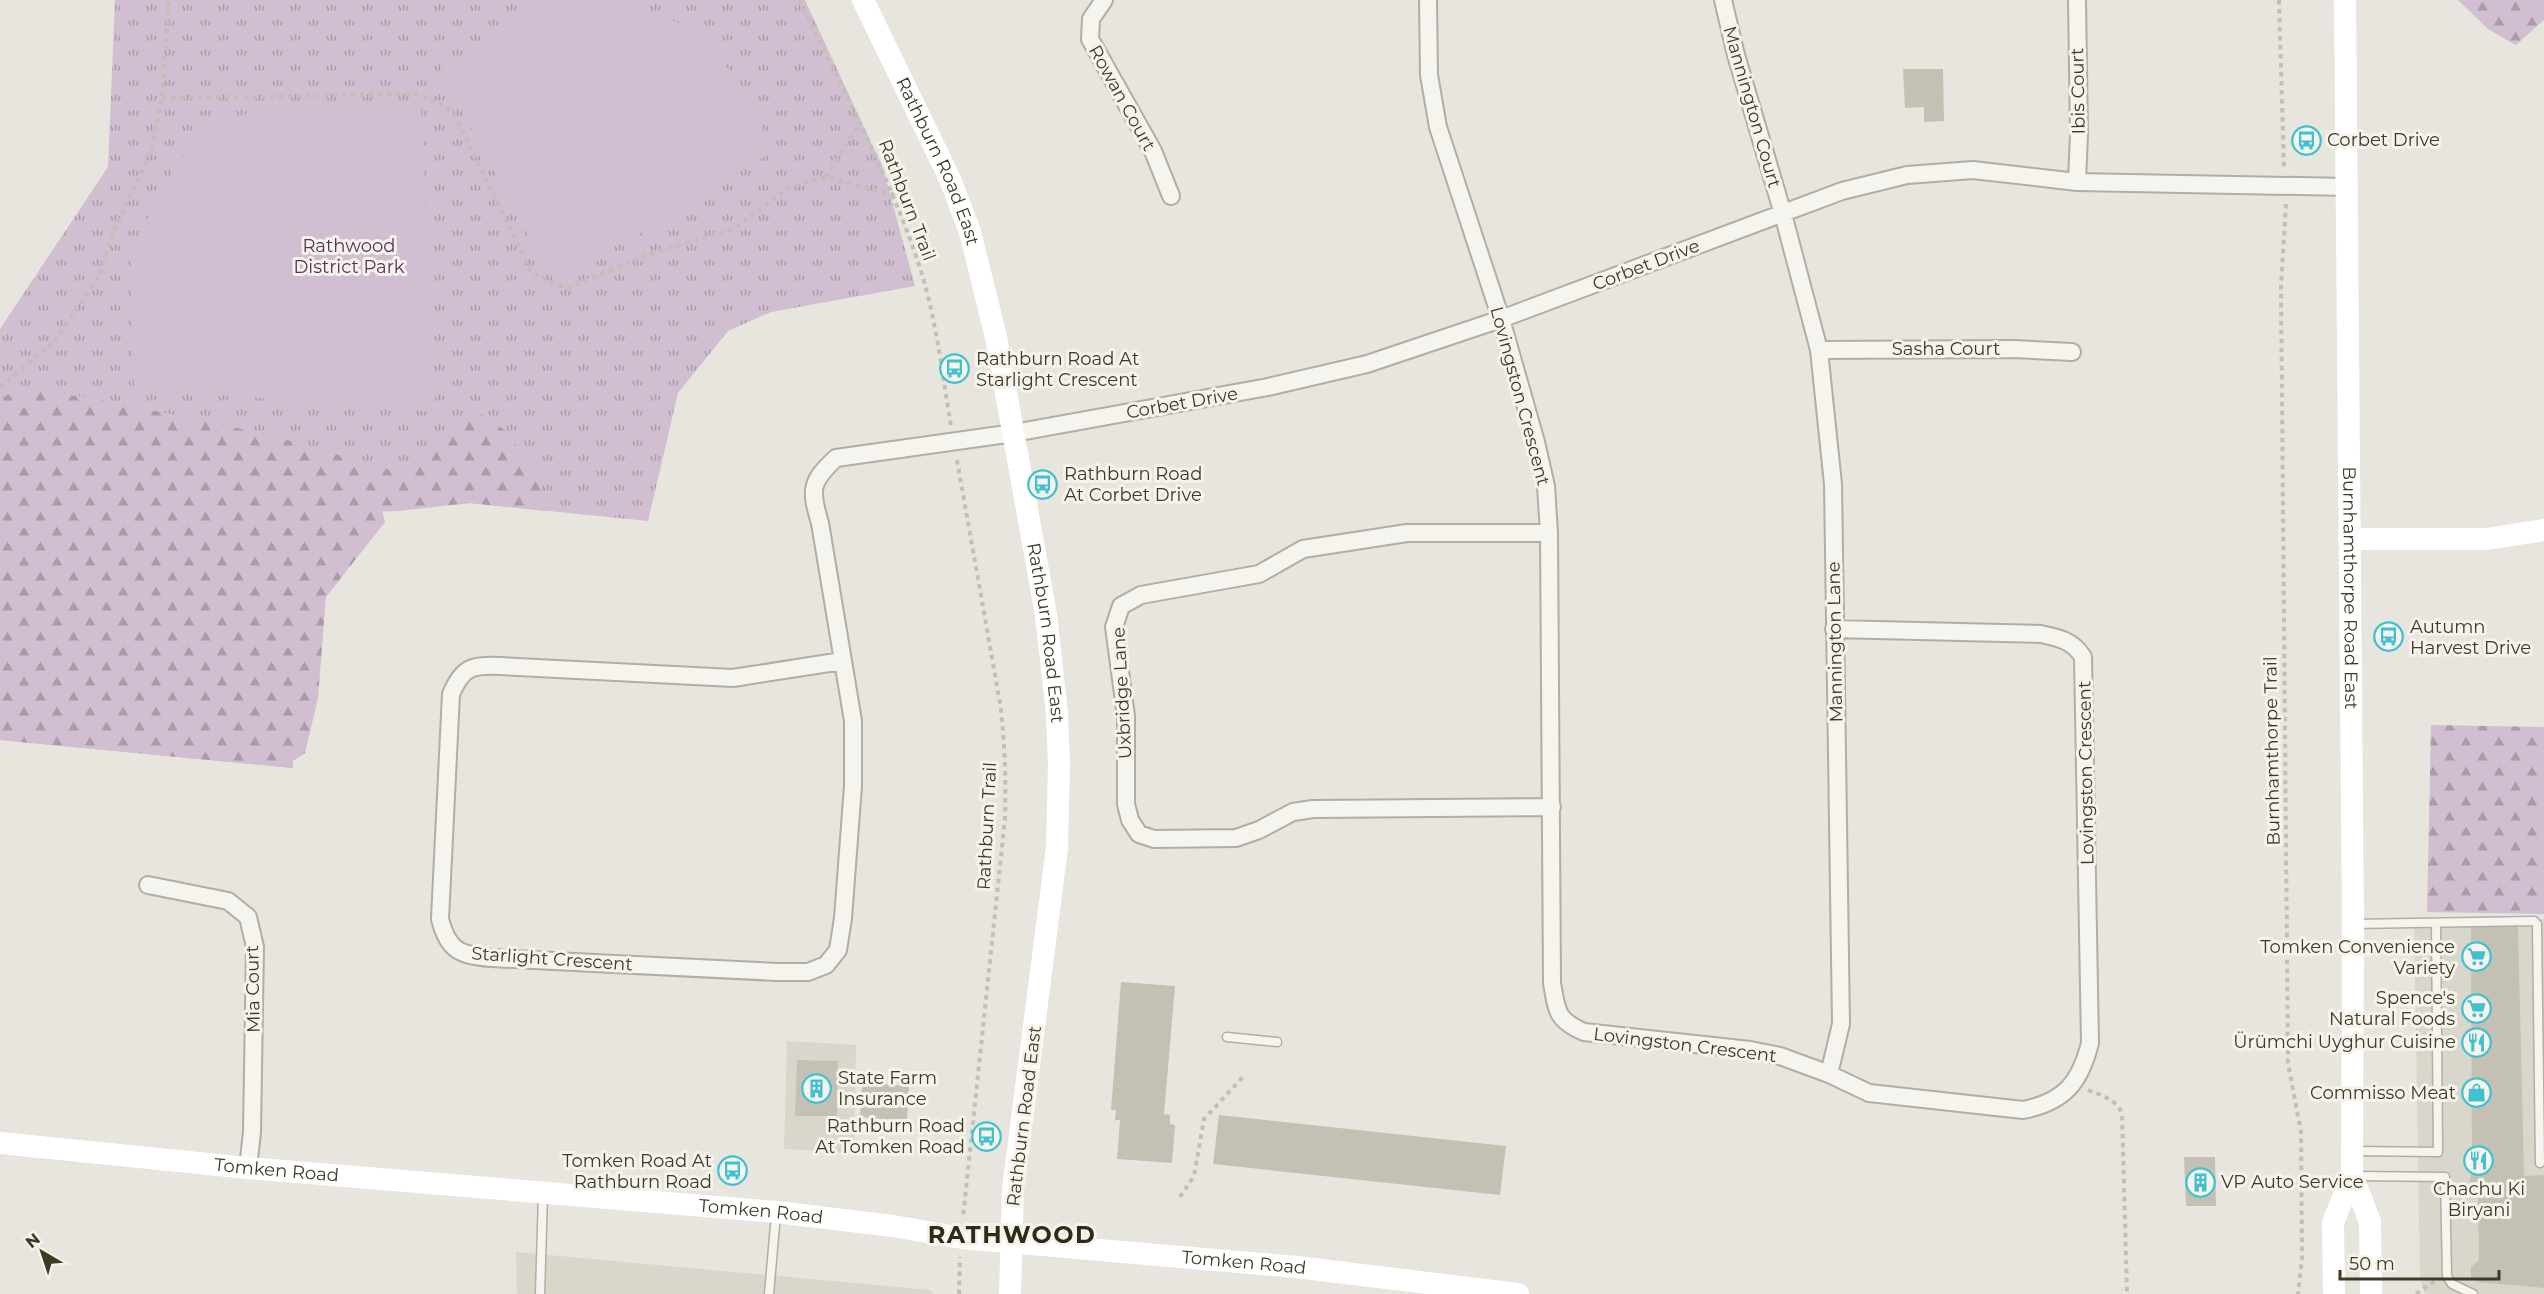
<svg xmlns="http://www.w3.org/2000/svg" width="2544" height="1294" font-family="Montserrat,sans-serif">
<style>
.built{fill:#d9d6cb}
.grass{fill:url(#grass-tufts)}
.forest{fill:url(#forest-firs)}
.pitch{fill:#d1bed1}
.building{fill:#c4c1b4}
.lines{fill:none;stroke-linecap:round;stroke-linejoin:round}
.lane-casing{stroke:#b1aea2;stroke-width:11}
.street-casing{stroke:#b1aea2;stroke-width:20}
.path{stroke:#c1c0b7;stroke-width:4;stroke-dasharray:4.5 4.5;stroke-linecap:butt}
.lane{stroke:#f5f4ef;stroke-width:8}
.street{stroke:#f5f4ef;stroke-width:16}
.secondary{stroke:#fff;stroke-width:22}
.labels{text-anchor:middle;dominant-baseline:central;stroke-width:6;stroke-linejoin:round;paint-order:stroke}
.street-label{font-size:18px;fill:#3d3a26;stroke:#f5f3ec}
.poi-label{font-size:18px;fill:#3d3a26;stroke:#f5f3ec;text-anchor:start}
.park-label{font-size:18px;fill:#593357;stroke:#f5f3ec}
.district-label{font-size:24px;font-weight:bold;letter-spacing:1.5px;fill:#2e2c19;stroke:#f5f3ec}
</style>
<defs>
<pattern id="grass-tufts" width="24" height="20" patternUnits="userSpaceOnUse" patternTransform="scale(1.5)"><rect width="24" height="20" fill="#d1bed1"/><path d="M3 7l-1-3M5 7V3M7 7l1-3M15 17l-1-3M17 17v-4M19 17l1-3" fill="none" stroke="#ab9ba9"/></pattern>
<pattern id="forest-firs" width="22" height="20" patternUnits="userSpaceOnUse" patternTransform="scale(1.5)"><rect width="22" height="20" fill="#d1bed1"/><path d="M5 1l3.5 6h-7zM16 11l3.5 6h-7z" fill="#ab9ba9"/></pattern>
</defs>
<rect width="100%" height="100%" fill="#e7e5dd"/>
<path class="built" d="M2414,919H2544V1294H2425L2420,1277Z
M787,1041L856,1045L854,1153L784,1149Z
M516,1252L930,1290L933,1294H517Z"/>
<path class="grass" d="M115,0H805L883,168L915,286L771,312L728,331L678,393L648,521L470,503L398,511L330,513L291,706L293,768L0,740V329L108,167Z"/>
<path class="forest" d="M2458,0H2544V20L2516,45L2488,29Z
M24,390L93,398L270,435L390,470L413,468L434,450L458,421L475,410L509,433L523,459L539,476L545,511L470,503L382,511L385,522L326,597L318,698L305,753L293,761V768L0,740V398Z
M2431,725L2544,727V914L2427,912Z"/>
<path class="pitch" d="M576,0H604L641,7L701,32L732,74L774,150L670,218L564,273L546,270L440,69L536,7Z
M280,101L421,105L436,412L134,388L131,267L137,239L177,162L223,122Z"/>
<path class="building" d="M1903,69H1943L1944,121L1924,122V107L1905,108Z
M2471,924L2518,925L2524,1176L2544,1175V1288L2477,1282L2471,1277V1267L2479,1260L2478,1194L2471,1188L2470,1180L2472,1171Z
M1121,982L1175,986L1164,1114L1170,1115V1124L1175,1125L1172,1163L1117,1159L1120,1120H1115L1116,1110H1111Z
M797,1060L838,1061L837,1116H795Z
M862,1083L909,1086L907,1121L860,1117Z
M1219,1115L1506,1146L1500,1195L1213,1164Z
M2184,1157H2215L2216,1206H2186Z"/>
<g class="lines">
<defs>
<path id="lane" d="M2354,924L2534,921L2537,924L2540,1163
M1227,1037L1277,1042
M2353,1151L2438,1152L2436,923
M2356,1176L2445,1177L2447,1276L2452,1284L2473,1294
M540,1294L543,1195
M769,1294L776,1214"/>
<path id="street" d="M1104,0L1091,19L1090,39L1153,151L1171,196
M1428,0L1429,75L1438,127L1501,319L1536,442L1546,486L1549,533L1552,983C1557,1011 1556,1020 1584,1032L1750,1050L1780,1056L1829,1074L1869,1093L2023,1110C2064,1102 2080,1083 2090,1043L2083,657C2073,641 2060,638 2041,634L1834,629
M1723,0L1736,55L1783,214L1819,350L1833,484L1841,1024L1829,1074
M2077,0L2079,134L2077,182
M1819,350L2014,349L2072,352
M1549,533H1407L1303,549L1259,574L1141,595L1121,606L1114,627L1126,716V804L1130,820L1139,834L1154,839L1236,838L1259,830L1293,812L1313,809L1552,807
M842,661L733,678L500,666C471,665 463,667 451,694L440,919C448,951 460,955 491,958L777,972H808L826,965L838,950L843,918L853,786V721L820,523C810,490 810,482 836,458L1014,433L1268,387L1367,364L1501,319L1842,191L1907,175L1973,170L2077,182L2347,187
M148,885L228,901L248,917L255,947L252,1132L248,1168"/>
</defs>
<use href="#lane" class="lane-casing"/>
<use href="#street" class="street-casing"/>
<path class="path" d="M799,0C842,88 888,172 919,265C936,316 942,373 951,426
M2279,0L2284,170
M162,98L416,94L437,102L454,113L530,270L548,282L568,288L652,253L733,229L790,187L826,177L894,195
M826,177L860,123
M2286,204L2281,287L2288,1063L2301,1132L2302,1258L2298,1294
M0,387L53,343L99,276L115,229L151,151L162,98L169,0
M957,460L1000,703C1005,742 1006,780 1005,819L963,1217
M2088,1090C2101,1095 2115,1099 2122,1113L2127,1293
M1180,1197L1194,1176L1204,1119L1243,1077
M959,1294L960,1257
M2416,1294L2435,1281"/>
<use href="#lane" class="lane"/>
<use href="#street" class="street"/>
<g class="secondary">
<path id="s1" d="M863,0L950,179L970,232L996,337L1046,615L1057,713L1059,764L1057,848L1013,1189L1010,1294"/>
<path id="s2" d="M2345,0L2353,924L2352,1175L2370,1222L2371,1294"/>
<path d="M2349,539H2486L2544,530"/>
<path id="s3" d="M0,1143L248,1168L776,1212L893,1226L962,1238L1296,1267L1518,1294"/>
<path d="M2334,1294L2333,1223L2352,1175"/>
</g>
</g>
<defs>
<symbol id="bus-ring" viewBox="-11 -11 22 22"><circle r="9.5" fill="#f5f3ec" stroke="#3fc1cf" stroke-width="1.5"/><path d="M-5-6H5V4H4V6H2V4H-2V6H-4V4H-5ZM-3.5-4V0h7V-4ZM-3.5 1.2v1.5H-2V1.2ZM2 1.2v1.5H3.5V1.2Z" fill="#3fc1cf"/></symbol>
<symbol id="supermarket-ring" viewBox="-11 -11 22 22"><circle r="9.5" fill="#f5f3ec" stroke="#3fc1cf" stroke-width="1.5"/><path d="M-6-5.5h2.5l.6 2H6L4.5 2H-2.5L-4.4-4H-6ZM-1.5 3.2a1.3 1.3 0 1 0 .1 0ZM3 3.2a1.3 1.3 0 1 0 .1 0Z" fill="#3fc1cf"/></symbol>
<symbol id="restaurant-ring" viewBox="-11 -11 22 22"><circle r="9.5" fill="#f5f3ec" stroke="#3fc1cf" stroke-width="1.5"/><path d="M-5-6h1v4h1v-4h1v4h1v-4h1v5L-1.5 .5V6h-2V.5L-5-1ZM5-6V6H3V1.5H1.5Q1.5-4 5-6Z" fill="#3fc1cf"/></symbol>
<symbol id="building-ring" viewBox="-11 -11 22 22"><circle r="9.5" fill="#f5f3ec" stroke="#3fc1cf" stroke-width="1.5"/><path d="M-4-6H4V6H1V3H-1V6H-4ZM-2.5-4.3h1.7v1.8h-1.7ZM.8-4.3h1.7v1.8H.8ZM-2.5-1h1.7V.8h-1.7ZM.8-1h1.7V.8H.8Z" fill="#3fc1cf"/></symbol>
<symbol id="shop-ring" viewBox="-11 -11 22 22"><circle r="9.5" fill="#f5f3ec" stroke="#3fc1cf" stroke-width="1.5"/><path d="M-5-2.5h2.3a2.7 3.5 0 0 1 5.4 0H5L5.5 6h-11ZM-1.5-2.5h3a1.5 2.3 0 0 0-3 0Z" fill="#3fc1cf"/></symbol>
</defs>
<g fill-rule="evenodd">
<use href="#bus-ring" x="2290" y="124" width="33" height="33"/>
<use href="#bus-ring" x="938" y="352" width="33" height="33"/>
<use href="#bus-ring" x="1026" y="468" width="33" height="33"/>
<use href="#bus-ring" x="2372" y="620" width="33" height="33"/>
<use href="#supermarket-ring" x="2460" y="940" width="33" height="33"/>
<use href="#supermarket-ring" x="2460" y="992" width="33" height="33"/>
<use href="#restaurant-ring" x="2460" y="1026" width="33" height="33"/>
<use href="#building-ring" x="800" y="1072" width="33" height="33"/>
<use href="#shop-ring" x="2460" y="1076" width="33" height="33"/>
<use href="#bus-ring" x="970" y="1120" width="33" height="33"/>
<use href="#restaurant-ring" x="2462" y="1144" width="33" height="33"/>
<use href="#bus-ring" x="716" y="1154" width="33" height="33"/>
<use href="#building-ring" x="2184" y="1166" width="33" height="33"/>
</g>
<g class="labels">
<g class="street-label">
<text transform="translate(2078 91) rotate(-91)">Ibis Court</text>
<text transform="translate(1122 98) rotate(61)">Rowan Court</text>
<text transform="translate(1752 107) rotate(74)">Mannington Court</text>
<text stroke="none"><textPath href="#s1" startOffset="178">Rathburn Road East</textPath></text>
<text transform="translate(907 200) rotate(69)">Rathburn Trail</text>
<text transform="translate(1646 265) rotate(-21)">Corbet Drive</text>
<text x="1946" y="349">Sasha Court</text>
<text transform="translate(1520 396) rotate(75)">Lovingston Crescent</text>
<text transform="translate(1182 403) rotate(-10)">Corbet Drive</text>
<text stroke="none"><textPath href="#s2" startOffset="588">Burnhamthorpe Road East</textPath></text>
<text stroke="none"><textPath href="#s1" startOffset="664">Rathburn Road East</textPath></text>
<text transform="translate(1835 642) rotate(-91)">Mannington Lane</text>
<text transform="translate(1122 693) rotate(-93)">Uxbridge Lane</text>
<text transform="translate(2272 751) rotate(-91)">Burnhamthorpe Trail</text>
<text transform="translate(2086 773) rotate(-91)">Lovingston Crescent</text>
<text transform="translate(987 826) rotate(-87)">Rathburn Trail</text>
<text transform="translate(552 959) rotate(4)">Starlight Crescent</text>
<text transform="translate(253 989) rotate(-91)">Mia Court</text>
<text transform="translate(1685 1045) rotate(7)">Lovingston Crescent</text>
<text transform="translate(1024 1116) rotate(-83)">Rathburn Road East</text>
<text stroke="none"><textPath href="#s3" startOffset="278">Tomken Road</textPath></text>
<text stroke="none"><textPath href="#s3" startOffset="764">Tomken Road</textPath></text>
<text stroke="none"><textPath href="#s3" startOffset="1250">Tomken Road</textPath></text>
</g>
<g class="poi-label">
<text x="2327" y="140">Corbet Drive</text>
<text x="976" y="359">Rathburn Road At<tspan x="976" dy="21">Starlight Crescent</tspan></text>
<text x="1064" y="474">Rathburn Road<tspan x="1064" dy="21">At Corbet Drive</tspan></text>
<text x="2410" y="627">Autumn<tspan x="2410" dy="21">Harvest Drive</tspan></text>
<text x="2455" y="947" text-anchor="end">Tomken Convenience<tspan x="2455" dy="21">Variety</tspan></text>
<text x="2455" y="998" text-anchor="end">Spence's<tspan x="2455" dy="21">Natural Foods</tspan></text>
<text x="2456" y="1042" text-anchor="end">Ürümchi Uyghur Cuisine</text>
<text x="838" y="1078">State Farm<tspan x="838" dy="21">Insurance</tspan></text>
<text x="2456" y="1093" text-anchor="end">Commisso Meat</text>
<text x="965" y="1126" text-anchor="end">Rathburn Road<tspan x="965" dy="21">At Tomken Road</tspan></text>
<text x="712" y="1161" text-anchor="end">Tomken Road At<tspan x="712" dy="21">Rathburn Road</tspan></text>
<text x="2221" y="1182">VP Auto Service</text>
<text x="2479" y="1189" text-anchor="middle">Chachu Ki<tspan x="2479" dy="21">Biryani</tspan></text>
</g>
<g class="park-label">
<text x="349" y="246">Rathwood<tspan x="349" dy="21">District Park</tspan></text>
</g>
<g class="district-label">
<text x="1012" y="1234">RATHWOOD</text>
</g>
</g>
<g transform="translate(42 1252) rotate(321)" stroke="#f5f3ec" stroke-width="4.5" paint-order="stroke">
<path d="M0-4.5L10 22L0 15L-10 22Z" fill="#3d3a26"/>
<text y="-9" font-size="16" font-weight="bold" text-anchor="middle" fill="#3d3a26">N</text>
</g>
<path d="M2340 1270v9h159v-9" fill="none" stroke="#3d3a26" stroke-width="3"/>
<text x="2349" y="1270" font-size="18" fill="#3d3a26" stroke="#f5f3ec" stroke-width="4.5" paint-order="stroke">50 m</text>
</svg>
